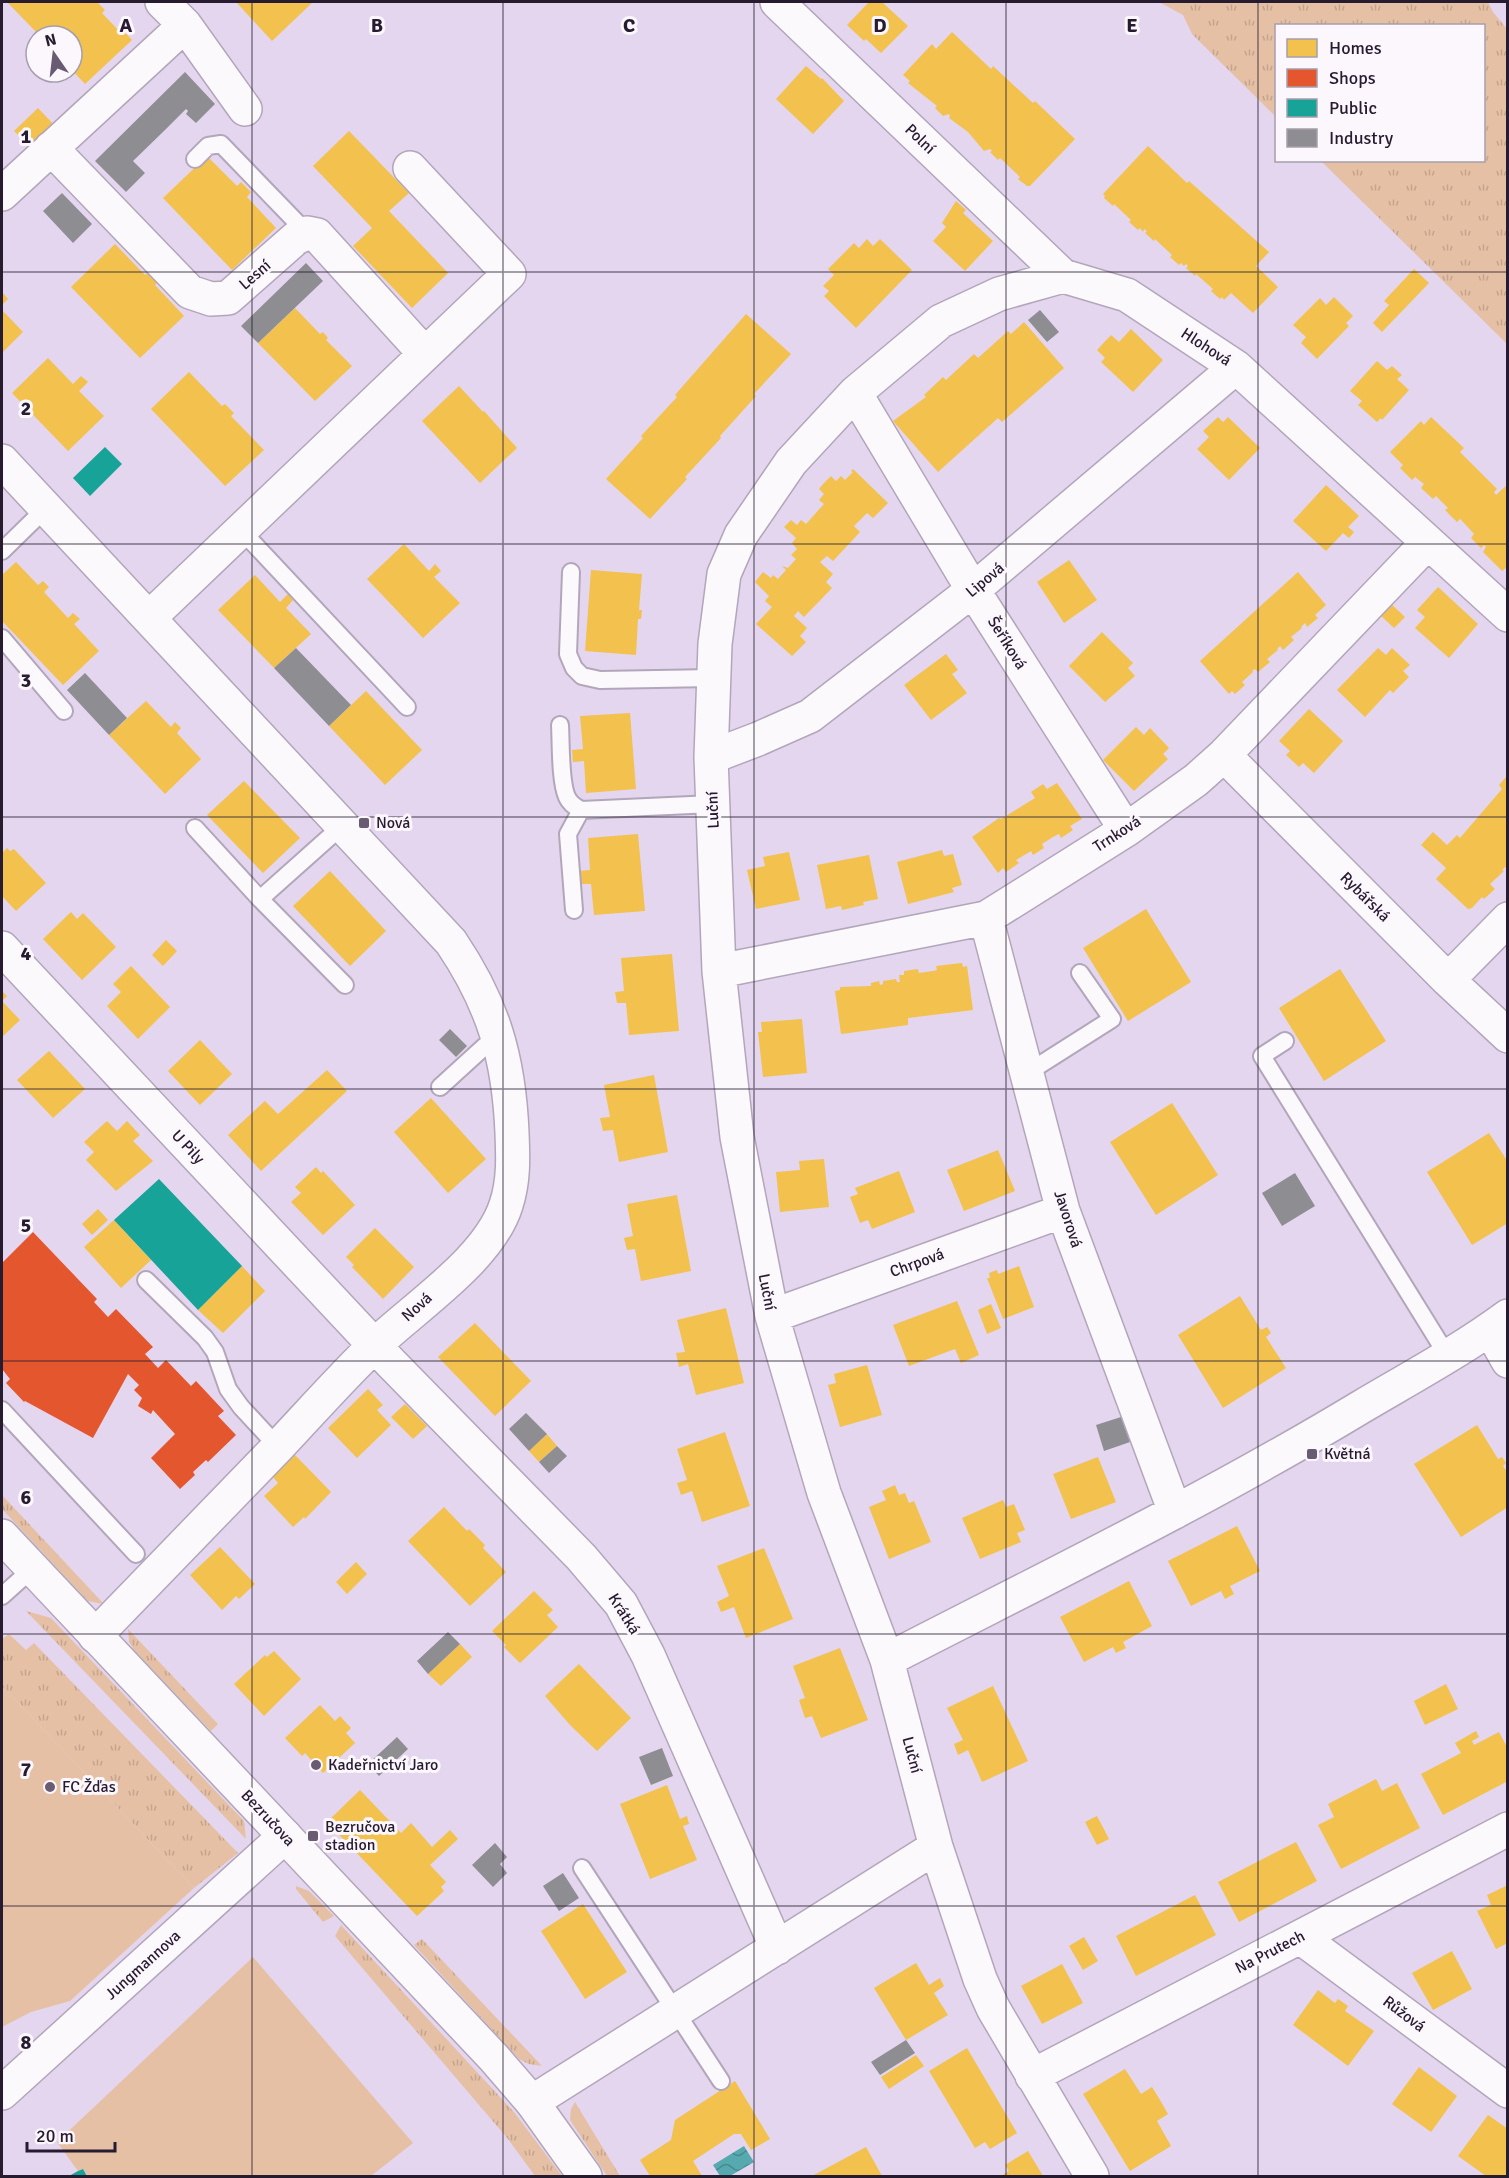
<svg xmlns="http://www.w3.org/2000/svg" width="1509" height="2178" font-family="Signika,sans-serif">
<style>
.grass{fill:url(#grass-tufts)}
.garden{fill:#e5c0a5}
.water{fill:url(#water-waves)}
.homes{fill:#f2c14e}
.shops{fill:#e4572e}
.public{fill:#17a398}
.industry{fill:#8d8d92}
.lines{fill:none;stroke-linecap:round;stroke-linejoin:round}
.lane-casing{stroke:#b2a6bb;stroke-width:20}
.street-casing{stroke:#b2a6bb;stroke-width:36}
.primary-casing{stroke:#b2a6bb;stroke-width:36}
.lane{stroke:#fbf9fc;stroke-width:16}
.street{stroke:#fbf9fc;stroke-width:33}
.primary{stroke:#fbf9fc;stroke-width:33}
.grid{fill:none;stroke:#271b30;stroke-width:1.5;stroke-opacity:0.55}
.poi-dot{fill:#695c72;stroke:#fbf7fd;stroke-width:2}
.labels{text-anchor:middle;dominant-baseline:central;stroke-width:6;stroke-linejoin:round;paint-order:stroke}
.street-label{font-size:16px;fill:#271b30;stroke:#fbf7fd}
.poi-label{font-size:16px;fill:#271b30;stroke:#fbf7fd;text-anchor:start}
.grid-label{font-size:20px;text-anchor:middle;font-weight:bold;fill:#271b30;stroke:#fbf7fd;stroke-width:6;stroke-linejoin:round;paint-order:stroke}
</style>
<defs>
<pattern id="grass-tufts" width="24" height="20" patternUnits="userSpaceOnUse" patternTransform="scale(1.5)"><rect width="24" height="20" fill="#e5c0a5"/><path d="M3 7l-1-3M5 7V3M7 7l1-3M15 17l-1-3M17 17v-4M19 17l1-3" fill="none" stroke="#c4a48e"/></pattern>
<pattern id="water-waves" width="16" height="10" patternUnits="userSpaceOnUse" patternTransform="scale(1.5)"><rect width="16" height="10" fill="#56a9ae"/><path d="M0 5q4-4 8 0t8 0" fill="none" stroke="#47898e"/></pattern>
</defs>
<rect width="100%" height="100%" fill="#e4d6ee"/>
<path class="grass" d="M1159,2H1488L1493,12L1507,29V344L1321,161L1484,160V26H1276V117L1192,34L1183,15Z
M2,1495L103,1603V1604L88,1601L2,1509Z
M26,1611L51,1618L244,1821L246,1839Z
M128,1629L218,1724L211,1731L134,1650L129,1641Z
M9,1634L26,1650L34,1643L238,1853L194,1888L2,1686V1639Z
M296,1886L309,1891L334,1916L323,1922L296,1889Z
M341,1925L514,2112L562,2176H535L508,2139L335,1936Z
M422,1939L542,2066L529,2064L519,2059L414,1945Z
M575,2102L620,2176H607L570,2120L571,2109Z"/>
<path class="garden" d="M2,1686L194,1888L70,2001L31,2012L2,2027Z
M253,1957L413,2143L371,2176H88L83,2169L78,2171L57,2142Z"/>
<path class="water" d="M744,2146L754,2162L730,2176H720L713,2165Z"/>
<path class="homes" d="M7,2H97L105,10L102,13L120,32L123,30L132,40L85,84L72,70V36H40Z
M238,2H313L272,41L237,3Z
M869,2H882L908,26L881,53L866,39L864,41L847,25Z
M952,32L991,69L993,66L1033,103L1035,101L1075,139L1030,186H1027L1018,179L1020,177L1000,158L998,160L990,152L992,151L990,149L984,151L968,132L949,118L950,116L949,114L943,116L935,108L937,106L908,83L910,81L903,75L932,44L936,49Z
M806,66L821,79L822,78L844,101L813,134L776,99Z
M38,108L57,128L34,151L14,131Z
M349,131L409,193L389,211L448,273L412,308L353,246L372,228L313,166Z
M1148,146L1187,183L1189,181L1269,252L1256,266L1278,287L1253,313L1231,293L1224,300L1222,297L1220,299L1211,291L1213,289L1196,274L1195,276L1186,268L1188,266L1186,264L1184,266L1181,263L1179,265L1170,257L1172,255L1155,239L1154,241L1145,233L1147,231L1144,229L1143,232L1140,228L1138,230L1129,222L1131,220L1114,204L1113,206L1104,198L1105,196L1103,194Z
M207,156L237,186L241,182L251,192L247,197L276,228L232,270L163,198Z
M956,201L966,210L963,213L993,241L965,271L933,241L946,227L942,223Z
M867,239L873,246L880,239L912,270L856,328L824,296L829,291L823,286L834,275L828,269L854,243L859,248Z
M115,244L145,275L150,270L160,280L155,285L184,316L140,358L71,287Z
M1414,269L1429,283L1382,332L1373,323L1389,305L1384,301Z
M2,292L8,299L2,305Z
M1334,297L1353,316L1346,323L1349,326L1317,359L1301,343L1306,337L1293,325L1320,298L1326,305Z
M295,308L320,334L323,332L328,338L326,340L352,366L315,401L258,343Z
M2,310L23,332L2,353Z
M746,314L791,354L754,394L756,396L720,436L721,438L685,477L687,479L650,519L606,479L643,438L641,436L677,397L675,395Z
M1024,322L1064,368L1002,422L998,418L938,472L893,421L926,397L924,395L943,377L946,380L974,354L978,358L1008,331L1011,334Z
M1131,329L1163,360L1133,392L1101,362L1105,358L1097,350L1111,335L1119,342Z
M48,358L73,384L81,376L88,382L79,391L104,416L68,451L12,393Z
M1377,361L1387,370L1392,366L1402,375L1397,379L1409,390L1382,420L1381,418L1377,422L1358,405L1362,401L1350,391Z
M189,372L222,406L225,404L234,413L231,416L264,450L225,486L151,409Z
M459,386L483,412L484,411L517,448L480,483L422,421Z
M1218,417L1223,422L1228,417L1260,448L1229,480L1197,449L1209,437L1203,431Z
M1431,417L1464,448L1460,452L1497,489L1494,492L1496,495L1508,484V570L1506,568L1502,571L1483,552L1486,547L1484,545L1481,548L1471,538L1474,534L1464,523L1460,519L1457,522L1445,510L1448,508L1436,496L1433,499L1421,488L1424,484L1415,477L1412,480L1400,468L1403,465L1390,452L1421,421L1424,425Z
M853,469L888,503L873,518L867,513L854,526L860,532L833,561L827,556L820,562L833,574L826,582L832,588L804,617L798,611L794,616L807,628L800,636L806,642L792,656L756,624L772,607L765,601L769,596L755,582L763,572L771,578L773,575L778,579L786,570L782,566L788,568L796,559L791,555L797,549L792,543L796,538L784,527L791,520L797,525L801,520L806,524L824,504L819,500L824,494L819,489L823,484L831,476L836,481L841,476L845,480L853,472L851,471Z
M1326,485L1359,516L1348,527L1354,532L1349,538L1343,533L1326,551L1293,521Z
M404,544L429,571L435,564L441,571L434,577L460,603L423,638L367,579Z
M1069,560L1097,600L1064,623L1037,582Z
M16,562L38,585L43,581L49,587L44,592L68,618L73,613L80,619L74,624L99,651L63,685L2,621V575Z
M591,570L642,574L639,610H642L641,619H638L636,655L585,651Z
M1298,572L1326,605L1315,615L1318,618L1307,627L1305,623L1301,627L1302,628L1291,637L1294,640L1283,650L1280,646L1277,649L1278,650L1267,659L1270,662L1258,672L1255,669L1252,671L1253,672L1242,682L1245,685L1235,694L1232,691L1229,694L1200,661Z
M255,575L280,602L288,594L293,600L286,608L311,634L274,668L218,610Z
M1438,587L1478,624L1449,658L1415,628L1425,617L1417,610Z
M1390,603L1405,617L1394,628L1379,614Z
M1102,632L1133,663L1128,668L1135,676L1105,702L1069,666Z
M1378,648L1386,655L1392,648L1410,665L1403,671L1409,677L1393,693L1390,690L1365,717L1337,690Z
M946,654L958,670L952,674L967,693L931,720L904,685Z
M366,691L422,750L385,785L329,726Z
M146,701L171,727L175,722L181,728L177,733L201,759L165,794L109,735Z
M1309,709L1343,741L1314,773L1303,763L1299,767L1286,755L1290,751L1279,741Z
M630,713L636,789L586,793L584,761L573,762L572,750L583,749L580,716Z
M1136,727L1144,735L1150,728L1169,748L1163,754L1168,759L1134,791L1103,760Z
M1506,777L1508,869L1505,867L1502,870L1504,871L1490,884L1495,889L1484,899L1482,897L1472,908L1468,909L1436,879L1446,868L1421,845L1433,832L1447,845L1457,835L1460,838L1502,789L1499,785Z
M244,781L300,838L263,873L207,815Z
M1057,783L1082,819L1070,826L1073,830L1061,838L1059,834L1053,837L1042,844L1044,848L1033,855L1031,851L1016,860L1019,863L1006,872L1003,868L998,873L972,837L999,818L1001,819L1035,798L1031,792L1043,784L1047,789Z
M638,834L645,911L594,915L591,884H580L579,871L590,870L588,838Z
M7,848L10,851L14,849L46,883L16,911L2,896V853Z
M942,850L944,856L953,854L962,885L952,888L954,892L908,904L897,862Z
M789,852L800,900L756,909L747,870L765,866L763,857Z
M869,855L878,899L863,902L864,905L842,910L841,906L826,909L817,865Z
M330,871L386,931L350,966L293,906Z
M1146,909L1191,982L1128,1021L1083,948Z
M71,912L77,919L83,913L116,947L82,980L43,939Z
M166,940L177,951L163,966L152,955Z
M672,954L679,1031L629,1035L626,1003H617L615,992L624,991L621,958Z
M962,963L963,967L967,966L973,1010L908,1018V1025L841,1034L835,991L840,990V987L871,986V983L879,981L880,985L883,984V981L896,979L897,982H900L899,975H904V971L918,969L919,973L933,971L937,970L936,966Z
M131,966L170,1007L138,1039L107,1006L121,992L113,984Z
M1340,969L1386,1041L1324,1081L1279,1008Z
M2,991L7,996L2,1001L20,1020L2,1037Z
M802,1019L807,1073L763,1077L758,1032H762L761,1022Z
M200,1040L232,1074L200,1105L168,1071Z
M49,1051L85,1089L53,1118L17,1080Z
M327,1070L347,1091L261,1171L228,1135L265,1101L278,1114Z
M654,1075L668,1152L619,1162L613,1130L603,1131L600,1118L610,1117L604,1085Z
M431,1098L486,1159L448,1193L394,1132Z
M1172,1103L1218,1175L1156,1215L1110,1142Z
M107,1121L117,1131L127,1121L140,1135L133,1141L153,1161L116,1191L86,1160L94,1152L84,1142Z
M1489,1133L1508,1162V1223L1472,1245L1427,1172Z
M998,1150L1015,1191L964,1211L947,1170Z
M824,1159L829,1207L780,1212L776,1172L800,1170L799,1161Z
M316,1167L321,1173L323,1171L355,1205L323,1235L291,1202L301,1193L295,1187Z
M899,1171L915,1212L872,1229L868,1220L860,1223L850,1197L858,1194L855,1188Z
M677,1195L691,1271L641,1281L635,1249L627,1250L624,1238L633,1236L627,1204Z
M98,1209L108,1220L92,1235L82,1224Z
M114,1220L151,1260L121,1288L84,1247Z
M375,1228L414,1267L383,1299L352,1267L354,1265L346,1257Z
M242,1266L265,1291L223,1333L198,1310Z
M1019,1266L1034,1307L1003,1319L987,1278H990L989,1273L997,1270L998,1274Z
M1240,1296L1261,1330L1267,1327L1271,1333L1266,1337L1286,1368L1223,1408L1178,1335Z
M957,1301L979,1355L961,1363L955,1349L909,1366L893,1325Z
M991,1304L1001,1328L987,1334L978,1310Z
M726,1308L744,1383L696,1395L688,1364L679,1367L676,1353L685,1352L677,1320Z
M475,1323L531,1381L495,1416L438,1357Z
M867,1365L882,1415L840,1427L828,1385L836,1383L834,1374Z
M368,1389L383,1405L377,1410L391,1425L357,1458L328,1428Z
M405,1404L427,1426L413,1439L391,1417Z
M1477,1425L1498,1459L1502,1457L1506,1463L1503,1466L1508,1473V1507L1461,1537L1414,1464Z
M725,1432L750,1506L702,1522L692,1491L681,1495L677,1483L687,1480L677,1449Z
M547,1434L557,1446L539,1462L529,1451Z
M295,1455L331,1492L305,1519L304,1517L293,1527L264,1496L278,1483L272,1476Z
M1098,1457L1116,1502L1071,1519L1053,1474Z
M895,1485L899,1495L905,1493L909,1503L914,1501L931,1542L889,1559L869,1507L886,1500L882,1491Z
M1003,1500L1006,1507L1014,1504L1025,1530L1017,1533L1021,1542L980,1559L962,1518Z
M444,1507L467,1531L469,1529L485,1545L483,1548L506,1572L470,1606L408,1541Z
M1237,1526L1260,1571L1230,1586L1234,1594L1225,1599L1221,1591L1191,1606L1168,1561Z
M220,1547L255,1584L239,1599L236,1596L222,1610L190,1575Z
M764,1548L793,1619L746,1638L734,1607L721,1612L717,1602L729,1596L717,1566Z
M356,1562L367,1574L347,1594L336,1582Z
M1129,1581L1152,1626L1123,1642L1126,1648L1116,1653L1113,1647L1084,1662L1060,1617Z
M534,1591L553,1610L547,1615L558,1627L520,1663L504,1647L506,1645L492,1631Z
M460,1644L472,1657L441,1686L428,1674Z
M840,1648L868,1720L821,1738L812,1716L805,1718L799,1700L805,1698L793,1666Z
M274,1651L301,1679L264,1716L234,1684L265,1655L267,1657Z
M579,1664L631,1718L597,1751L570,1725L545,1696Z
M1446,1684L1458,1709L1425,1725L1414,1701Z
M993,1686L1028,1761L982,1782L968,1750L958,1755L954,1744L963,1740L947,1708Z
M320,1705L335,1721L340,1716L351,1728L346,1733L355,1743L323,1773L305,1753L302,1756L285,1738Z
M1476,1731L1479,1737L1472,1741L1474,1745L1499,1732L1508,1749V1781L1443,1815L1421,1774L1461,1753L1455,1743Z
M1376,1779L1382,1791L1397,1783L1420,1828L1341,1869L1318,1825L1334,1817L1328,1804Z
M667,1785L680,1819L687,1816L689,1824L683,1826L697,1860L650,1879L620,1804Z
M360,1790L401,1833L411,1823L432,1847L450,1830L458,1839L430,1865L446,1882L441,1887L444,1891L417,1916L327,1822Z
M1097,1816L1109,1839L1097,1845L1085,1822Z
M1296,1842L1317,1881L1239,1922L1218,1882Z
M1508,1885V1943L1496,1949L1477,1911L1491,1905L1487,1895Z
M1195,1895L1216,1935L1136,1976L1116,1936Z
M583,1904L627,1972L585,1999L541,1931Z
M1084,1937L1098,1961L1083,1970L1069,1946Z
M1452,1951L1472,1989L1433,2010L1412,1973Z
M916,1963L929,1985L940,1978L944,1986L934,1993L948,2015L906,2040L874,1988Z
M1062,1964L1083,2003L1042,2024L1021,1986Z
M1318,1990L1335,2003L1338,1999L1348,2006L1345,2011L1374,2031L1348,2066L1293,2025Z
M967,2048L1017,2133L990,2149L985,2142L975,2148L929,2071Z
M916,2055L924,2066L889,2089L881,2077Z
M1419,2067L1457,2096L1431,2132L1392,2104Z
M1125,2069L1141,2094L1152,2087L1160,2100L1168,2114L1157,2121L1171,2146L1130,2171L1083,2094Z
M735,2081L770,2139L751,2150L741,2134H734L693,2161L702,2176H650L640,2160L671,2140L675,2120Z
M1488,2115L1508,2129V2176H1486L1458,2156Z
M866,2147L882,2176H812Z
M1028,2151L1043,2176H1001L1009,2171L1005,2165Z"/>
<path class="shops" d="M33,1232L97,1299L94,1302L108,1317L116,1309L153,1347L145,1354L158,1368L166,1360L191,1386L196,1381L224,1411L218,1416L236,1435L208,1462L206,1460L193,1472L195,1475L180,1489L151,1458L175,1434L153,1410L151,1414L138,1406L142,1398L134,1390L139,1385L128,1374L93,1438L25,1401L24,1402L6,1383L10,1379L2,1369V1263Z"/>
<path class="public" d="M105,447L122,464L90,496L73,478Z
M159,1179L242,1266L198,1310L114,1220Z
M83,2169L87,2176H69L78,2171Z"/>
<path class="industry" d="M185,72L215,104L196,123L186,114L188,111L186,109L165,130L133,161L145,173L126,192L95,161Z
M62,193L92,224L73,243L43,211Z
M306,263L323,281L258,343L241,326Z
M1040,310L1059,332L1047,342L1028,320Z
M296,648L351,705L329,726L274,668Z
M85,673L127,718L109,735L67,690Z
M450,1029L467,1046L456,1057L439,1040Z
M1295,1173L1315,1206L1282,1226L1262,1193Z
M526,1413L547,1434L529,1451L509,1429Z
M1121,1417L1130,1442L1104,1451L1096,1425Z
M557,1446L567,1456L549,1473L539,1462Z
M448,1632L460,1644L428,1674L417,1661Z
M397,1737L408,1749L379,1776L368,1764Z
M662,1748L673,1776L651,1785L639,1757Z
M495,1843L507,1857L500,1864L507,1873L493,1887L472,1865Z
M563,1873L579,1898L559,1911L543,1886Z
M906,2040L915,2053L880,2075L871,2062Z"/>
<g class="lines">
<defs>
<path id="lane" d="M195,159L208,146L221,144L307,233
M241,530L407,707
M2,551L46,508
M571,572L568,654L574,668L582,676L600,680L713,678
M2,638L64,711
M560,725C561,743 560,782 567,797C570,804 575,807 581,810L713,804
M195,828L260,899L345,985
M260,899L343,825
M574,910L568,834L581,810
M1285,1041L1262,1056L1447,1355
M1027,1073L1112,1019L1080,973
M440,1087L485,1046L499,1038
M146,1280L205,1338L215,1352L228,1389L241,1407L278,1447
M2,1410L136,1554
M2,1596L32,1569
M582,1868L721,2081"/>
<path id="street" d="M162,2L185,25L245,109
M777,2L1063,276
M51,148L190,292L211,299L228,298L296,238L307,233L317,235L425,354
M2,194L185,25
M855,393L973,590L1126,830
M2,461L451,942C493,1004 509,1058 512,1133C513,1157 514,1181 506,1205C489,1259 416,1306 375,1345C341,1378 310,1413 278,1447C217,1510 156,1573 95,1636
M149,618L509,274L410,168
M1224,755L1448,980L1508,1036
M711,757L758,739L810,716L973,590L1236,367
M986,918L1063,1211L1175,1512
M2,948L391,1363L581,1557L621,1604L648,1655L777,1948
M719,971L986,918L1126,830L1196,780L1224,755L1428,542
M1448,980L1508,919
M772,1316L1063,1211
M1490,1329L1508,1361
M887,1660C1046,1578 1207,1500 1361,1407C1410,1378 1462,1350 1508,1316
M1300,1937L1508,2091
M1032,2076L1508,1829
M2,2093L285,1836
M532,2102L936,1847
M1092,2176L993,2008L980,1979L936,1847L887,1660L824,1493L772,1316L737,1137L719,971L711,757L715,644L724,574L741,535L791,462L855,393L941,321L999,294L1063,276L1127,295L1236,367L1508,615"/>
<path id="primary" d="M2,1536L494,2058L532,2102L585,2176"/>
</defs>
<use href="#lane" class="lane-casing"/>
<use href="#street" class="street-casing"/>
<use href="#primary" class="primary-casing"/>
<use href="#lane" class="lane"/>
<use href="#street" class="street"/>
<use href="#primary" class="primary"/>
</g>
<path class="grid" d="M252,2V2176M503,2V2176M754,2V2176M1006,2V2176M1258,2V2176M2,272H1508M2,544H1508M2,817H1508M2,1089H1508M2,1361H1508M2,1634H1508M2,1906H1508"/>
<g class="poi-dot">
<rect x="358" y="817" width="12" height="12" rx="3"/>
<rect x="1306" y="1448" width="12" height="12" rx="3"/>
<circle cx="316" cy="1765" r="6"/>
<circle cx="50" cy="1787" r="6"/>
<rect x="307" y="1830" width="12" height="12" rx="3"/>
</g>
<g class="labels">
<g class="street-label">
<text transform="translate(920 139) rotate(44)">Polní</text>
<text transform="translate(255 275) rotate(-41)">Lesní</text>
<text transform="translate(1206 347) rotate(33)">Hlohová</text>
<text transform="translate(985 580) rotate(-40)">Lipová</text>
<text transform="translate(1007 643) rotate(58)">Šeříková</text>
<text transform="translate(713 810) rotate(-92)">Luční</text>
<text transform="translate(1117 834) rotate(-33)">Trnková</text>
<text transform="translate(1365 897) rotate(45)">Rybářská</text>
<text transform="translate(188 1147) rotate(47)">U Pily</text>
<text transform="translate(1068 1219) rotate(72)">Javorová</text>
<text transform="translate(917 1263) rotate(-20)">Chrpová</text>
<text transform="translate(767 1292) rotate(79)">Luční</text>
<text transform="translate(417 1307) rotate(-42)">Nová</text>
<text transform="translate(624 1614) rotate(58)">Krátká</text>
<text transform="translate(912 1755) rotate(75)">Luční</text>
<text transform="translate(268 1818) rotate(47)">Bezručova</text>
<text transform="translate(1270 1952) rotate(-27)">Na Prutech</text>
<text transform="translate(143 1965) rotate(-42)">Jungmannova</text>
<text transform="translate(1404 2014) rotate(37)">Růžová</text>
</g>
<g class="poi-label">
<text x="376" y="823">Nová</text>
<text x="1324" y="1454">Květná</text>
<text x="328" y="1765">Kadeřnictví Jaro</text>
<text x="62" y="1787">FC Žďas</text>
<text x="325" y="1827">Bezručova<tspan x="325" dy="18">stadion</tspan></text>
</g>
</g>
<g class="grid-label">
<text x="126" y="32">A</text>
<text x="377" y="32">B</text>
<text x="629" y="32">C</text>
<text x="880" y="32">D</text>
<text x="1132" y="32">E</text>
<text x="26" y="143">1</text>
<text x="26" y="415">2</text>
<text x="26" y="687">3</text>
<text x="26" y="960">4</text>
<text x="26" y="1232">5</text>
<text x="26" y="1504">6</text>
<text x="26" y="1776">7</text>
<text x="26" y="2049">8</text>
</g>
<rect width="1509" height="2178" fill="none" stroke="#271b30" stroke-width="6"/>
<rect x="1275" y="24" width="210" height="138" fill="#fbf7fd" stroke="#a69fab" stroke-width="1.5"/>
<rect x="1287" y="39" width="30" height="18" fill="#f2c14e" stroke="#a69fab" stroke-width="1.5"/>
<text x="1329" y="54" font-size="18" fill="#271b30">Homes</text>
<rect x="1287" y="69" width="30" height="18" fill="#e4572e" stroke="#a69fab" stroke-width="1.5"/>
<text x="1329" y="84" font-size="18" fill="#271b30">Shops</text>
<rect x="1287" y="99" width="30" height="18" fill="#17a398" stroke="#a69fab" stroke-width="1.5"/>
<text x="1329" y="114" font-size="18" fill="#271b30">Public</text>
<rect x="1287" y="129" width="30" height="18" fill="#8d8d92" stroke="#a69fab" stroke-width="1.5"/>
<text x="1329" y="144" font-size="18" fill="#271b30">Industry</text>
<g transform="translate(54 54) rotate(346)"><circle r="28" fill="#fbf7fd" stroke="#a69fab" stroke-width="1.5"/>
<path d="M0-4.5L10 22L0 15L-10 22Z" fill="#695c72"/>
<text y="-9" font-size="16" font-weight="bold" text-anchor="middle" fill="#271b30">N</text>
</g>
<path d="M27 2142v9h88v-9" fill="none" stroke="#271b30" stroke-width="3"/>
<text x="36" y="2142" font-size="18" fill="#271b30" stroke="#fbf7fd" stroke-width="4.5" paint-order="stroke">20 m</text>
</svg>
